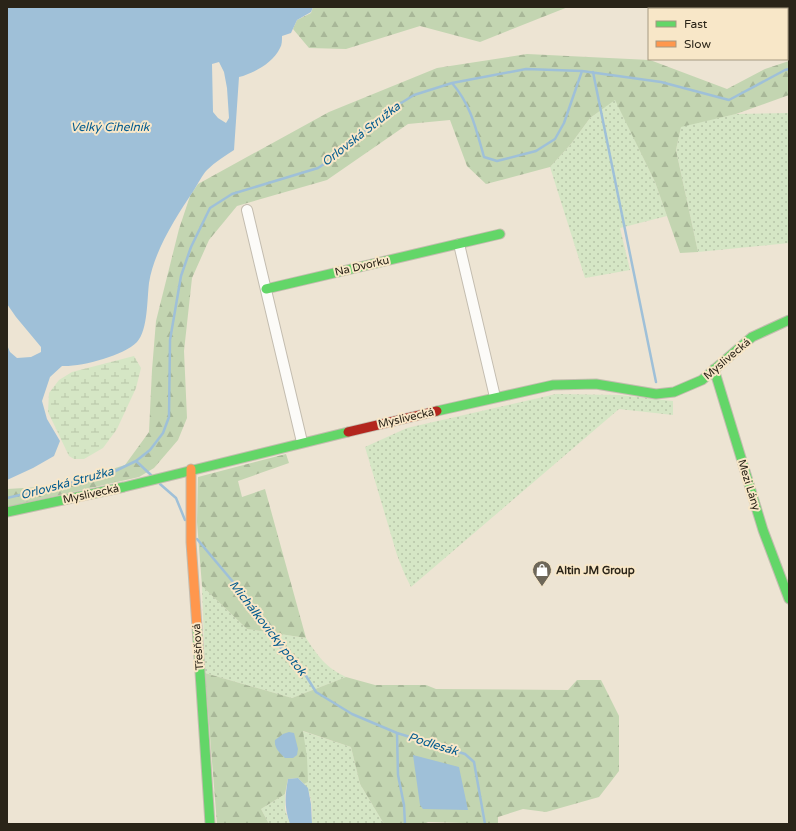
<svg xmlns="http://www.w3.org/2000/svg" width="796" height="831" font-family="'Varela Round',sans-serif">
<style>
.grass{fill:url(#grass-dots)}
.forest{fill:url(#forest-firs)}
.wetland{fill:url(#wetland-marsh)}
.water{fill:#9fc0d8;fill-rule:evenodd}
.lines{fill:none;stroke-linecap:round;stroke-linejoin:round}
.stream{stroke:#9fc0d8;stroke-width:2.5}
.street-casing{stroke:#c3bcaf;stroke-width:12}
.fast-casing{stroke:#c3bcaf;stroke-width:11}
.slow-casing{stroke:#c3bcaf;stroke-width:11}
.jam-casing{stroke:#c3bcaf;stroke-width:11}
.street{stroke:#fcfbf8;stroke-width:10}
.fast{stroke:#63d668;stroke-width:9}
.slow{stroke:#ff974d;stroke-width:9}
.jam{stroke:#b3261e;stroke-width:9}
.labels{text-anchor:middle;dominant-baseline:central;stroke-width:4;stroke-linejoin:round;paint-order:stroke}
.street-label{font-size:11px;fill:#2a2418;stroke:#f8e7c8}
.poi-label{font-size:11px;font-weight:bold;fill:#2a2418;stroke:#f8e7c8;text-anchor:start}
.water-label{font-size:12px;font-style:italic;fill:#035b8f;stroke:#f8e7c8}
</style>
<defs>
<pattern id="grass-dots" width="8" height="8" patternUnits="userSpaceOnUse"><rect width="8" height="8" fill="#d5e6c5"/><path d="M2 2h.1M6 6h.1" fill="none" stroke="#b7c5a8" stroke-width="1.8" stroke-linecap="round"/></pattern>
<pattern id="forest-firs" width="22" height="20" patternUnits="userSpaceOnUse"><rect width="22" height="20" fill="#c3d5b1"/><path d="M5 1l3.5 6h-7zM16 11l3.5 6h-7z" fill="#a8b798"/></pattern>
<pattern id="wetland-marsh" width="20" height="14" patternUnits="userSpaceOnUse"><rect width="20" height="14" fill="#d5e6c5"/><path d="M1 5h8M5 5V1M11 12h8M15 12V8" fill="none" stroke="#b7c5a8"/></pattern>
</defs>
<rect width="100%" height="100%" fill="#ede4d3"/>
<path class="grass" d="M615,99L655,182L667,216L620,228L630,270L585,278L550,167L571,144L590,118Z
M789,113V243L698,252L676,150L681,126L736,114Z
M556,394L619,395L673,401V415L619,409L411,587L405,575L397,555L365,447L407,428Z
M202,586L247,629L306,638C318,656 325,667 346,677L292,698L205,673Z
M302,731L351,747L360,784L384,824H312C312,811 313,794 304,784L308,782Z
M285,794V810L290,824H269L261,809Z"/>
<path class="forest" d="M313,7H568L480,42L420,26L346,49L309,48L293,29L297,20L311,13Z
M527,54L650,60L727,89L765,69L789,61V95L736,114L681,127L676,150L698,252L680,253L655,182L615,100L590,118L571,144L550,167L486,184L467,166L450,120L408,124L327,180L237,206L209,240L192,278L184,351L187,418L178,440L154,468L139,477L7,507V489L57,486L125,465L149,432L152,370L156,321L179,229L190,196L198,184L329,112L437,68Z
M286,454L289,463L238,481L242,497L265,489L306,638L247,629L202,586L197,522L198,477Z
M205,673L292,698L346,677L375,685H426L436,689L568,690L577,680H601L619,716V771L599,797L546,812L523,809L498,817V824L428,822L424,824H384L360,784L351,747L303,731L307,757L308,782L304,784L298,778L288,779L285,794L261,809L269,824H217Z"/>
<path class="wetland" d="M134,356L141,368L136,388L117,429L103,448L84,459H74L69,456L48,412L49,393L59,380L72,372Z"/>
<path class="water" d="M7,7H313L311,12L297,20L291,33L282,36C282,40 282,45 280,48C273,63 254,73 239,77L234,150C225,156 215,162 207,170C202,175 198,184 194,190C176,217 154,251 149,283C147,299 148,330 137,342C123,356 81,367 62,366L50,377L42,401L47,419L60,441L54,456L33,468L7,480V345L10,352L17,358L31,357L41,352V347L16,317L7,304ZM219,62L224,72L227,88L229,118L226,123L218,118L213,112L212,64Z
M289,732L294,733L298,749L297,755L293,758H285C279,752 274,748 275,740L283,734Z
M413,755L459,767L468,810L423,809L420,805Z
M298,778L308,788L311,804L312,824H290C284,807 285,796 288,779Z"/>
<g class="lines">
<path class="stream" d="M593,72L656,382
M452,83L526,69L582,71
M136,461L151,475
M160,484L176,498L185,520
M7,498L109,474L136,461L150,450L163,433L169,417L170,340L181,276L191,247L210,208L232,194L318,168L339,154L385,113L414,95L452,83C471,105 476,129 484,157L497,161L536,151L555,139L564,123L582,71L661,82L729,100L785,70L789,69
M197,539L270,626L280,647L298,663L316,692L352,714L397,733L398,775L404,805L405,824
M397,733L465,754L474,762L485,824"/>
<defs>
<path id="street" d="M247,210L302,442
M459,244L495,397"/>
<path id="fast" d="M266,289L500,234
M714,369L763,530L789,599
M437,411L553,385L596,384L656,394L674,392L702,380L752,337L789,320
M7,512L124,487L348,432
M197,627L210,824"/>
<path id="slow" d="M191,469V542L197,627"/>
<path id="jam" d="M348,432L437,411"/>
</defs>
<use href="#street" class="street-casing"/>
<use href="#fast" class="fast-casing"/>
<use href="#slow" class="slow-casing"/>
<use href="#jam" class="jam-casing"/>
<use href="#street" class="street"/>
<use href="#fast" class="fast"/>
<use href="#slow" class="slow"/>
<use href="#jam" class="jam"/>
</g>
<defs>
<symbol id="shop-pin" viewBox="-11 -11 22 30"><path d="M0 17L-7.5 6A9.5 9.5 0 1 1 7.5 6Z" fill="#6e6759" stroke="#f8e7c8"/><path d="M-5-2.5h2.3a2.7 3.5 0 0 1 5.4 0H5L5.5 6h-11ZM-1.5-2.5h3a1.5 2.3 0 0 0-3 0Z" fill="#fff"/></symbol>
</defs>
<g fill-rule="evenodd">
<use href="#shop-pin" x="531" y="559" width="22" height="30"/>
</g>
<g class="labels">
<g class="street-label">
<text transform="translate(362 266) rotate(-13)">Na Dvorku</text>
<text transform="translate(727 359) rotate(-40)">Myslivecká</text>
<text transform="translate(406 418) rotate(-13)">Myslivecká</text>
<text transform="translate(749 485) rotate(73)">Mezi Lány</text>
<text transform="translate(91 494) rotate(-12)">Myslivecká</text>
<text transform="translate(198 647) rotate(-94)">Třešňová</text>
</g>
<g class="poi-label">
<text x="556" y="570">Altin JM Group</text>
</g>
<g class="water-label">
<text x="110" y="127">Velký Cihelník</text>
<text transform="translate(361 134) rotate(-38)">Orlovská Stružka</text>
<text transform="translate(67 483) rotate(-15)">Orlovská Stružka</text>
<text transform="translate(268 628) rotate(52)">Michálkovický potok</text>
<text transform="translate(433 744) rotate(17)">Podlesák</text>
</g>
</g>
<rect width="796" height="831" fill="none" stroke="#2a2418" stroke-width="16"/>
<rect x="648" y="8" width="140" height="52" fill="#f8e7c8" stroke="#a69982"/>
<rect x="656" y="21" width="20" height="6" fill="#63d668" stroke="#a69982"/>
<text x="684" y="28" font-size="12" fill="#2a2418">Fast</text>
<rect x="656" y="41" width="20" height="6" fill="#ff974d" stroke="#a69982"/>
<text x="684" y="48" font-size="12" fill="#2a2418">Slow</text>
</svg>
